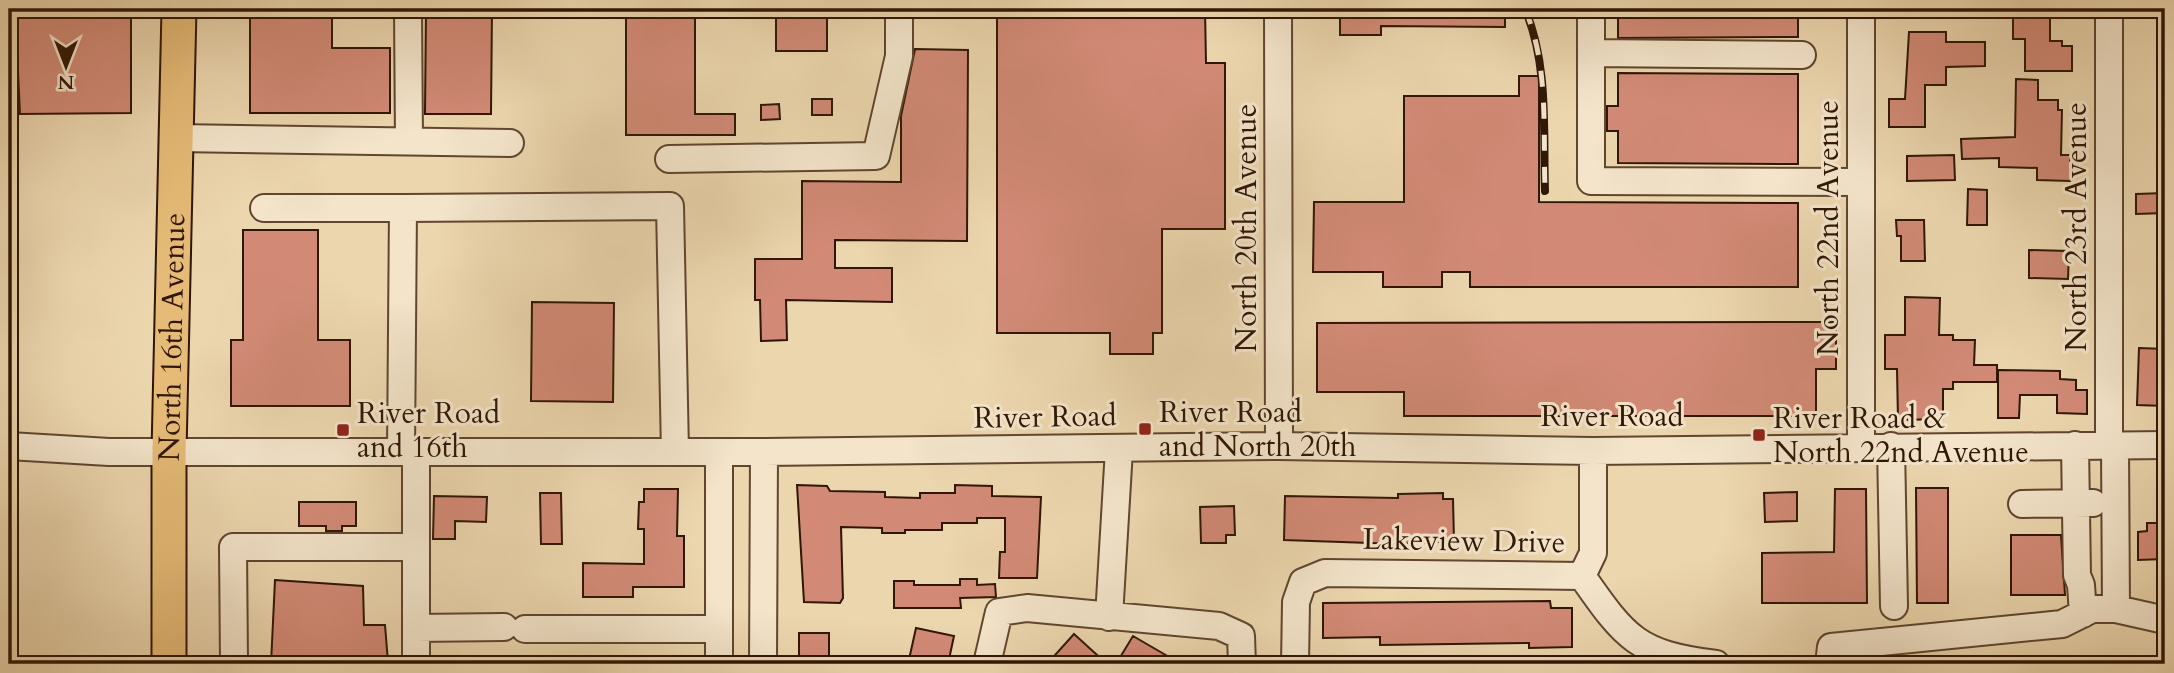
<svg xmlns="http://www.w3.org/2000/svg" width="2174" height="673" font-family="Cardo,serif">
<style>
.building{fill:#d28a76;stroke:#301605;stroke-width:2}
.lines{fill:none;stroke-linecap:round;stroke-linejoin:round}
.minor-casing{stroke:#5f462f;stroke-width:30}
.major-casing{stroke:#301605;stroke-width:37}
.minor{stroke:#f3e4ca;stroke-width:26}
.major{stroke:#e6bb77;stroke-width:33}
.rail-casing{stroke:#301605;stroke-width:8}
.rail{stroke:#f3e4ca;stroke-width:5;stroke-dasharray:16;stroke-linecap:butt}
.poi-dot{fill:#8f2418;stroke:#f3e4ca;stroke-width:2.5}
.labels{text-anchor:middle;dominant-baseline:central;stroke-width:6;stroke-linejoin:round;paint-order:stroke}
.street-label{font-size:30px;fill:#301605;stroke:#f3e4ca}
.poi-label{font-size:30px;fill:#301605;stroke:#f3e4ca;text-anchor:start}
</style>
<rect width="100%" height="100%" fill="#ecd6ae"/>
<filter id="stains"><feTurbulence type="fractalNoise" baseFrequency=".00286" numOctaves="4"/><feColorMatrix values="0 0 0 0 .2 0 0 0 0 .09 0 0 0 0 .02 0 0 0 .5 -.17"/></filter>
<radialGradient id="worn" r=".72"><stop offset=".6" stop-color="#630" stop-opacity="0"/><stop offset="1" stop-color="#630" stop-opacity=".3"/></radialGradient>
<path class="building" d="M15,9H131V113L20,114Z
M250,9H332V48H390V113H250Z
M426,9H492L491,114H425Z
M626,9H695V114H735V135H626Z
M776,9H827V51H776Z
M997,9H1205L1206,63H1225V229H1162V333H1153V354H1110V333H997Z
M1379,9H1505V27L1381,26V35H1340V17H1379Z
M1618,9H1798V37L1618,38Z
M2013,17H2050V41H2062V46H2072V71H2025V39H2013Z
M1909,32H1946V42H1985V66L1946,67V85H1925V127H1889V99H1905Z
M915,49L968,50L967,241L835,240V268H892V302L786,300L787,340L761,341L760,300H755V259H802V181L901,182V116Z
M1618,73L1798,74V164L1618,163V131H1607V106H1618Z
M1519,76H1539V202L1798,203V287H1470V272H1442V287H1383V272H1313L1314,202H1404V96H1519Z
M2016,79L2038,80V100H2058V110H2062L2061,155H2070V181L2037,180V168L1999,167V158L1962,159L1961,139L2015,137Z
M812,99H832V115H812Z
M779,104L780,119L761,120V105Z
M1954,155L1955,180L1907,181V156Z
M1968,189L1987,190V225H1967Z
M2165,193V213L2136,214V194Z
M1896,220H1924L1925,261H1901V236H1897Z
M243,230H318V340H350V406H231V340H243Z
M2029,250L2069,251L2068,279L2029,278Z
M1905,297L1940,298L1939,335H1953V340H1975L1974,365H1997V382H1953V389H1943V419L1898,420L1897,369H1885V335H1905Z
M532,302L614,303L613,402L531,401Z
M1836,322V369H1816V416H1404V392H1317V323Z
M2139,348L2165,349V406L2137,405Z
M1998,370L2060,371V379L2076,380V390H2087V414L2057,413V395H2020L2019,418H1998Z
M797,485L827,486L830,491L885,492V497L920,498V493H955V485L992,486V496L1041,497L1037,578H999L1000,552H1005V518H977V523H942V530H905V533H882V528L841,527L843,598L840,603L804,602Z
M1916,488H1948V603H1917Z
M644,489H678L677,536H684V587H633V597H583V563L644,564V529H638L639,502H644Z
M1835,489H1866L1867,603H1762V553L1834,552Z
M1797,492V521L1765,522L1764,493Z
M540,493H561L562,544H541Z
M1443,493V499H1453L1454,541L1399,544L1284,540L1285,496L1398,498V494Z
M434,496L487,497L486,522L455,521V539H433Z
M299,502H356V526H342V531H326V526H299Z
M1234,506L1235,535H1226V543H1201L1200,507Z
M2147,523H2165V559L2138,560V532L2147,531Z
M2011,535H2061L2065,595H2011Z
M960,579H977V585L995,584L996,597L960,598L961,608H894V581H914V585H960Z
M275,580L363,586L364,625H385L388,662L271,664Z
M1550,601L1551,608H1572V647L1529,648V643L1380,645V637L1323,638V603Z
M916,628L954,636L948,664H908Z
M799,633H829V664H799Z
M1074,634L1107,664H1047Z
M1133,636L1181,664H1116Z"/>
<g class="lines">
<defs>
<path id="minor" d="M408,9L409,141
M1278,9L1279,446
M1591,9V181L1861,182
M1591,53L1802,55
M177,138L510,143
M669,159L876,156L899,56V9
M264,208H403L401,452
M403,208L670,206L675,452
M2075,445L2077,575L2081,585L2083,614
M2109,445V9
M2115,445L2116,609
M9,446L109,452H764L1279,446L1593,451L2165,445
M1891,446L1894,606
M1861,447V9
M416,452V664
M719,452V664
M2022,504L2093,503
M1582,576L1593,553V451
M1109,617L1119,449
M416,628L504,627
M525,629H719
M234,664L233,547H416
M763,664L764,452
M987,664L999,612L1027,608L1219,626L1241,636L1242,664
M1295,664L1296,602L1303,582L1325,573L1582,576C1626,639 1637,654 1716,664
M1829,664L1831,647L2062,624L2092,609H2116L2165,620"/>
<g id="major">
<path id="s1" d="M169,664V452L179,9"/>
</g>
</defs>
<use href="#minor" class="minor-casing"/>
<use href="#major" class="major-casing"/>
<use href="#minor" class="minor"/>
<use href="#major" class="major"/>
<defs>
<path id="rail" d="M1525,9C1549,65 1543,131 1545,191"/>
</defs>
<use href="#rail" class="rail-casing"/>
<use href="#rail" class="rail"/>
</g>
<g class="poi-dot">
<rect x="1138" y="422" width="14" height="14" rx="3.5"/>
<rect x="336" y="423" width="14" height="14" rx="3.5"/>
<rect x="1752" y="428" width="14" height="14" rx="3.5"/>
</g>
<g class="labels">
<g class="street-label">
<text transform="translate(2076 227) rotate(-90)">North 23rd Avenue</text>
<text transform="translate(1246 228) rotate(-90)">North 20th Avenue</text>
<text transform="translate(1828 228) rotate(-90)">North 22nd Avenue</text>
<text stroke="none"><textPath href="#s1" startOffset="327">North 16th Avenue</textPath></text>
<text x="1612" y="416">River Road</text>
<text transform="translate(1045 417) rotate(-1)">River Road</text>
<text transform="translate(1464 541) rotate(1)">Lakeview Drive</text>
</g>
<g class="poi-label">
<text x="1159" y="412">River Road<tspan x="1159" dy="34">and North 20th</tspan></text>
<text x="357" y="413">River Road<tspan x="357" dy="34">and 16th</tspan></text>
<text x="1773" y="418">River Road &amp;<tspan x="1773" dy="34">North 22nd Avenue</tspan></text>
</g>
</g>
<rect width="2174" height="673" fill="none" stroke="#ecd6ae" stroke-width="35"/>
<rect x="10" y="10" width="2153" height="652" fill="none" stroke="#301605" stroke-width="3.5"/>
<rect x="18" y="18" width="2139" height="638" fill="none" stroke="#301605" stroke-width="2"/>
<g transform="translate(66 66) rotate(180)" stroke="#f3e4ca" stroke-width="5" paint-order="stroke">
<path d="M0-5L12 26L0 18L-12 26Z" fill="#301605"/>
<text y="-10" font-size="19" font-weight="bold" text-anchor="middle" fill="#301605">N</text>
</g>
<rect width="100%" height="100%" filter="url(#stains)"/>
<rect width="100%" height="100%" fill="url(#worn)"/>
</svg>
